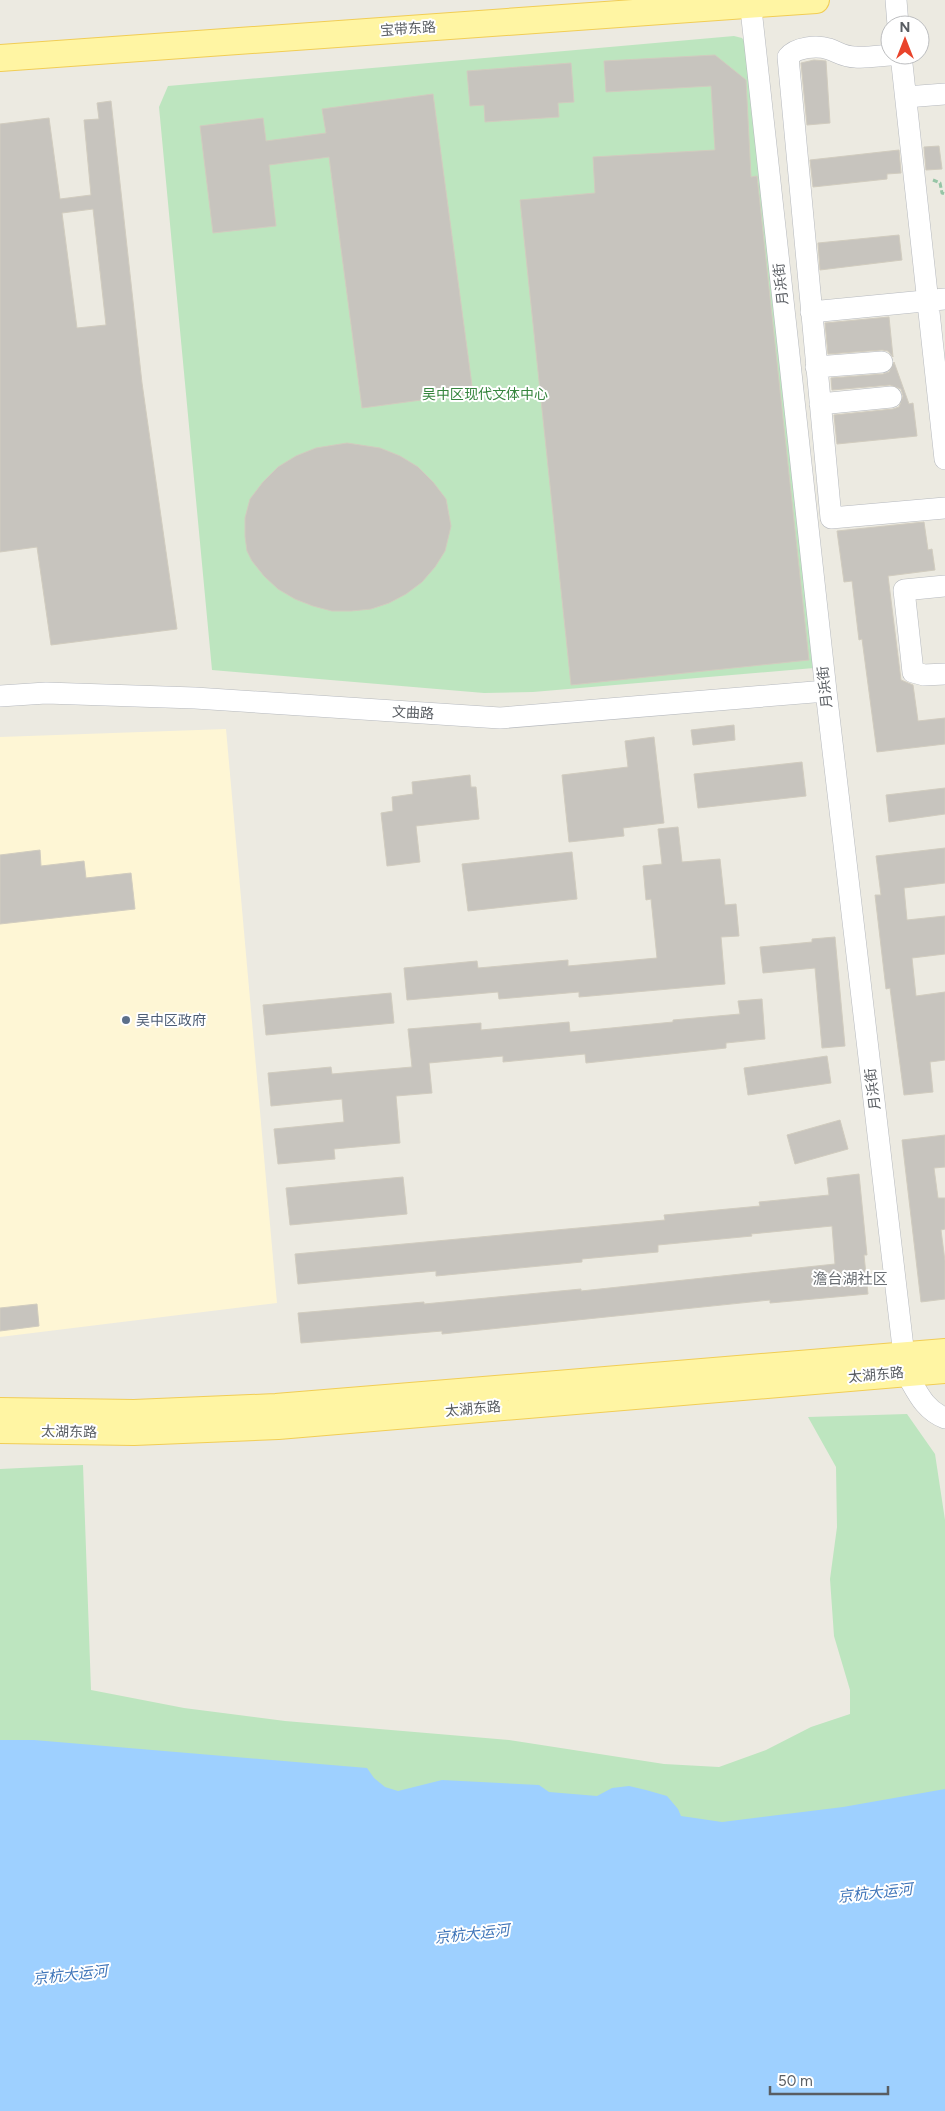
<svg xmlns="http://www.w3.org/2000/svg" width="945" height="2111" font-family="Figtree,'Noto Sans SC',sans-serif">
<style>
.commercial{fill:#fef6d5}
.green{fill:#bde5bf}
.water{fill:#9ed0ff}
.building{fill:#c7c4be;stroke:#d1ccbf;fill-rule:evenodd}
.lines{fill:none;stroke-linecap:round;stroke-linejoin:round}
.minor-casing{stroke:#b6b9be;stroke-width:22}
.major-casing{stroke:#f1cd55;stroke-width:28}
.path{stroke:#96c5a6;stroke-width:3;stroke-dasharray:5 2.5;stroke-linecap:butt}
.minor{stroke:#fff;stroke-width:21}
.major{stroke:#fff5a3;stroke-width:26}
.service-dot{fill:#5c6f8a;stroke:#fff;stroke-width:2}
.labels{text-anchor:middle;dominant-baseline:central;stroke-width:4;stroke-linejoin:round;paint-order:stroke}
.street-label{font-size:14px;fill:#595d62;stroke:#fff}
.park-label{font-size:14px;fill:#35853d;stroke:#fff}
.service-label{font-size:14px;fill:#4e5e75;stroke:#fff;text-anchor:start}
.neighbourhood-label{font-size:15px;fill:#6a6f74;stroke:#fff}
.water-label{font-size:15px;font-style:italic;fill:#3f75b9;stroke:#fff}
</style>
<rect width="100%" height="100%" fill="#eceae1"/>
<path class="commercial" d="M226,729L277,1303L0,1337V737Z"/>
<path class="green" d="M734,36L742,38L748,47L814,668L533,692L484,693L212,670L159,107L168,86Z
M907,1414L935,1454L945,1520V1831L0,1833V1469L83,1465L91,1690L184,1708L285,1721L509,1740L664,1764L719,1767L766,1750L811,1727L850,1714V1690L834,1636L830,1579L837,1527L836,1467L808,1417Z"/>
<path class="water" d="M0,1740H34L367,1768L374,1778L385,1787L398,1791L442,1780L539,1785L549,1792L597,1796L612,1788L629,1786L646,1790L667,1796L678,1809L681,1816L722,1822L843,1807L945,1789V2111H0Z"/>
<path class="building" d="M715,55L746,80L751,177L757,176L809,660L571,685L520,200L595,193L593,157L715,150L711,86L606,92L604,61Z
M814,60L826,61L830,123L807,125L801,63Z
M571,63L574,102L558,103L559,117L485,122L484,105L470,106L467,71Z
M433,94L473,393L362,408L329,157L269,165L276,226L213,233L200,126L263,118L266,141L326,133L322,109Z
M111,101L142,383L177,629L51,645L37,547L0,552V124L49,118L60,199L91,195L84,120L99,119L97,103ZM93,209L106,325L77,328L62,213Z
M939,146L942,169L926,170L924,147Z
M899,150L901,173L887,174V179L813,187L810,160Z
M899,235L902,260L820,270L818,243Z
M889,317L893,357L888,351L882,350L828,354L825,323Z
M894,362L909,404L913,403L917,436L837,444L834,415L893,409L899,407L903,396L901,389L890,385L832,390L831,378L883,374L889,372Z
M347,443L380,448L400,456L418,467L433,482L446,499L451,526L445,551L435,567L422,582L406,594L389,603L371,609L351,611H332L313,606L295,599L278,589L264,576L252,561L247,551L245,536V518L250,499L263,482L278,467L296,456L316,448Z
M924,522L928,550L932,549L935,570L888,576L901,680L913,685L918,721L945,718V744L877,752L862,639L859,640L852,581L844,582L837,531Z
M734,725L735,740L693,745L691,730Z
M654,737L664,823L623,828L624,836L569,842L562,775L628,767L625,741Z
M802,762L806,796L698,808L694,774Z
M470,775L471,787H476L479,819L416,826L420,862L387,866L381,813L393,811L392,797L413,794L412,782Z
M945,788V814L889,822L886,795Z
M678,827L682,862L720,859L725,905L736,904L739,936L721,937L725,984L579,997V992L499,999L498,992L407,1000L404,968L477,961L478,968L568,960V966L657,958L651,899L646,900L643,866L662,864L658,829Z
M945,848V883L904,888L907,920L945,916V954L912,958L916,996L945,992V1060L930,1062L933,1092L904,1095L890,988L886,989L875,895H881L876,856Z
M40,850L41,866L84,861L86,878L131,873L135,909L0,924V855Z
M572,852L577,899L468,911L462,864Z
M835,937L845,1046L822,1048L815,968L763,973L760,947L812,942V939Z
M391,993L394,1023L266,1035L263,1005Z
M762,999L765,1039L726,1043V1048L586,1063L585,1054L503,1062V1056L429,1063L432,1093L396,1096L400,1143L334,1149L335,1159L278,1164L274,1129L344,1122L342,1099L271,1106L268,1073L331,1067L332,1074L412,1067L408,1029L481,1023V1030L569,1022L570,1032L673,1022V1020L740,1014L738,1001Z
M827,1056L831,1083L748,1095L744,1068Z
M840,1120L848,1149L795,1164L787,1135Z
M945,1135V1167L934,1168L938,1198H945V1229L941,1230L945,1261V1299L921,1302L902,1140Z
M859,1174L867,1255H864L868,1294L770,1303V1300L442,1334V1331L301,1343L298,1313L424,1302V1304L581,1289V1291L835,1264L832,1226L751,1234L752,1236L658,1245V1252L582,1259V1262L436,1276V1271L298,1284L295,1254L665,1220L664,1215L760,1206L759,1202L829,1195L827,1178Z
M403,1177L407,1214L290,1225L286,1188Z
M37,1304L39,1326L0,1331V1308Z"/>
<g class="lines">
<defs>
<path id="minor" d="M750,0L826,691L906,1373C917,1391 924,1410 945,1418
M896,0L898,25
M890,55C878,56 866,58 855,57C844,57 838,52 829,49C817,45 796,47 788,57L831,518L945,508
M901,55L945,459
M906,97L945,94
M811,312L945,299
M816,367L882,362
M820,404L891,397
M945,586L904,590L913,672L924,675L945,674
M0,696L46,693L195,698L500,718L826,691"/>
<path id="major" d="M0,58L816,0
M0,1411L134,1413L276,1407L945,1352
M0,1430L134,1432L278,1426L945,1370"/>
</defs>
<use href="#minor" class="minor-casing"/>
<use href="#major" class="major-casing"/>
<path class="path" d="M933,180L940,183L942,193L945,194"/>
<use href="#minor" class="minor"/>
<use href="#major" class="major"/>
</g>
<circle class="service-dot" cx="126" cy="1020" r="5"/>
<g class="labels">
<g class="street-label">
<text transform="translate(408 29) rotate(-4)">宝带东路</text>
<text transform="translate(781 284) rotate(-96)">月浜街</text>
<text transform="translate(825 687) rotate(-96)">月浜街</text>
<text transform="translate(413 713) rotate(3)">文曲路</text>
<text transform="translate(873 1089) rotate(-97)">月浜街</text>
<text transform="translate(876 1375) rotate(-5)">太湖东路</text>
<text transform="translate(473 1409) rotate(-5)">太湖东路</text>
<text transform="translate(69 1432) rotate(1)">太湖东路</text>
</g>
<g class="park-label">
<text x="485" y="394">吴中区现代文体中心</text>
</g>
<g class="service-label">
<text x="136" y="1020">吴中区政府</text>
</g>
<g class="neighbourhood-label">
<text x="850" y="1279">澹台湖社区</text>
</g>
<g class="water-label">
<text transform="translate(875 1893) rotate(-6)">京杭大运河</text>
<text transform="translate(472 1934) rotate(-6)">京杭大运河</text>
<text transform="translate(70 1975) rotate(-6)">京杭大运河</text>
</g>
</g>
<g transform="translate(905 40)"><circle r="24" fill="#ffffff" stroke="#bdbec0"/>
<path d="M0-4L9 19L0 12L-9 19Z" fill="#e9432b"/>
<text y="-8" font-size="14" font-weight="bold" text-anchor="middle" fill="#595d62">N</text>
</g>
<path d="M770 2086v8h118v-8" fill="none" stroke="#595d62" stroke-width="2.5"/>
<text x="778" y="2086" font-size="15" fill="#595d62" stroke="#ffffff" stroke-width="4" paint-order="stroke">50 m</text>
</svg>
